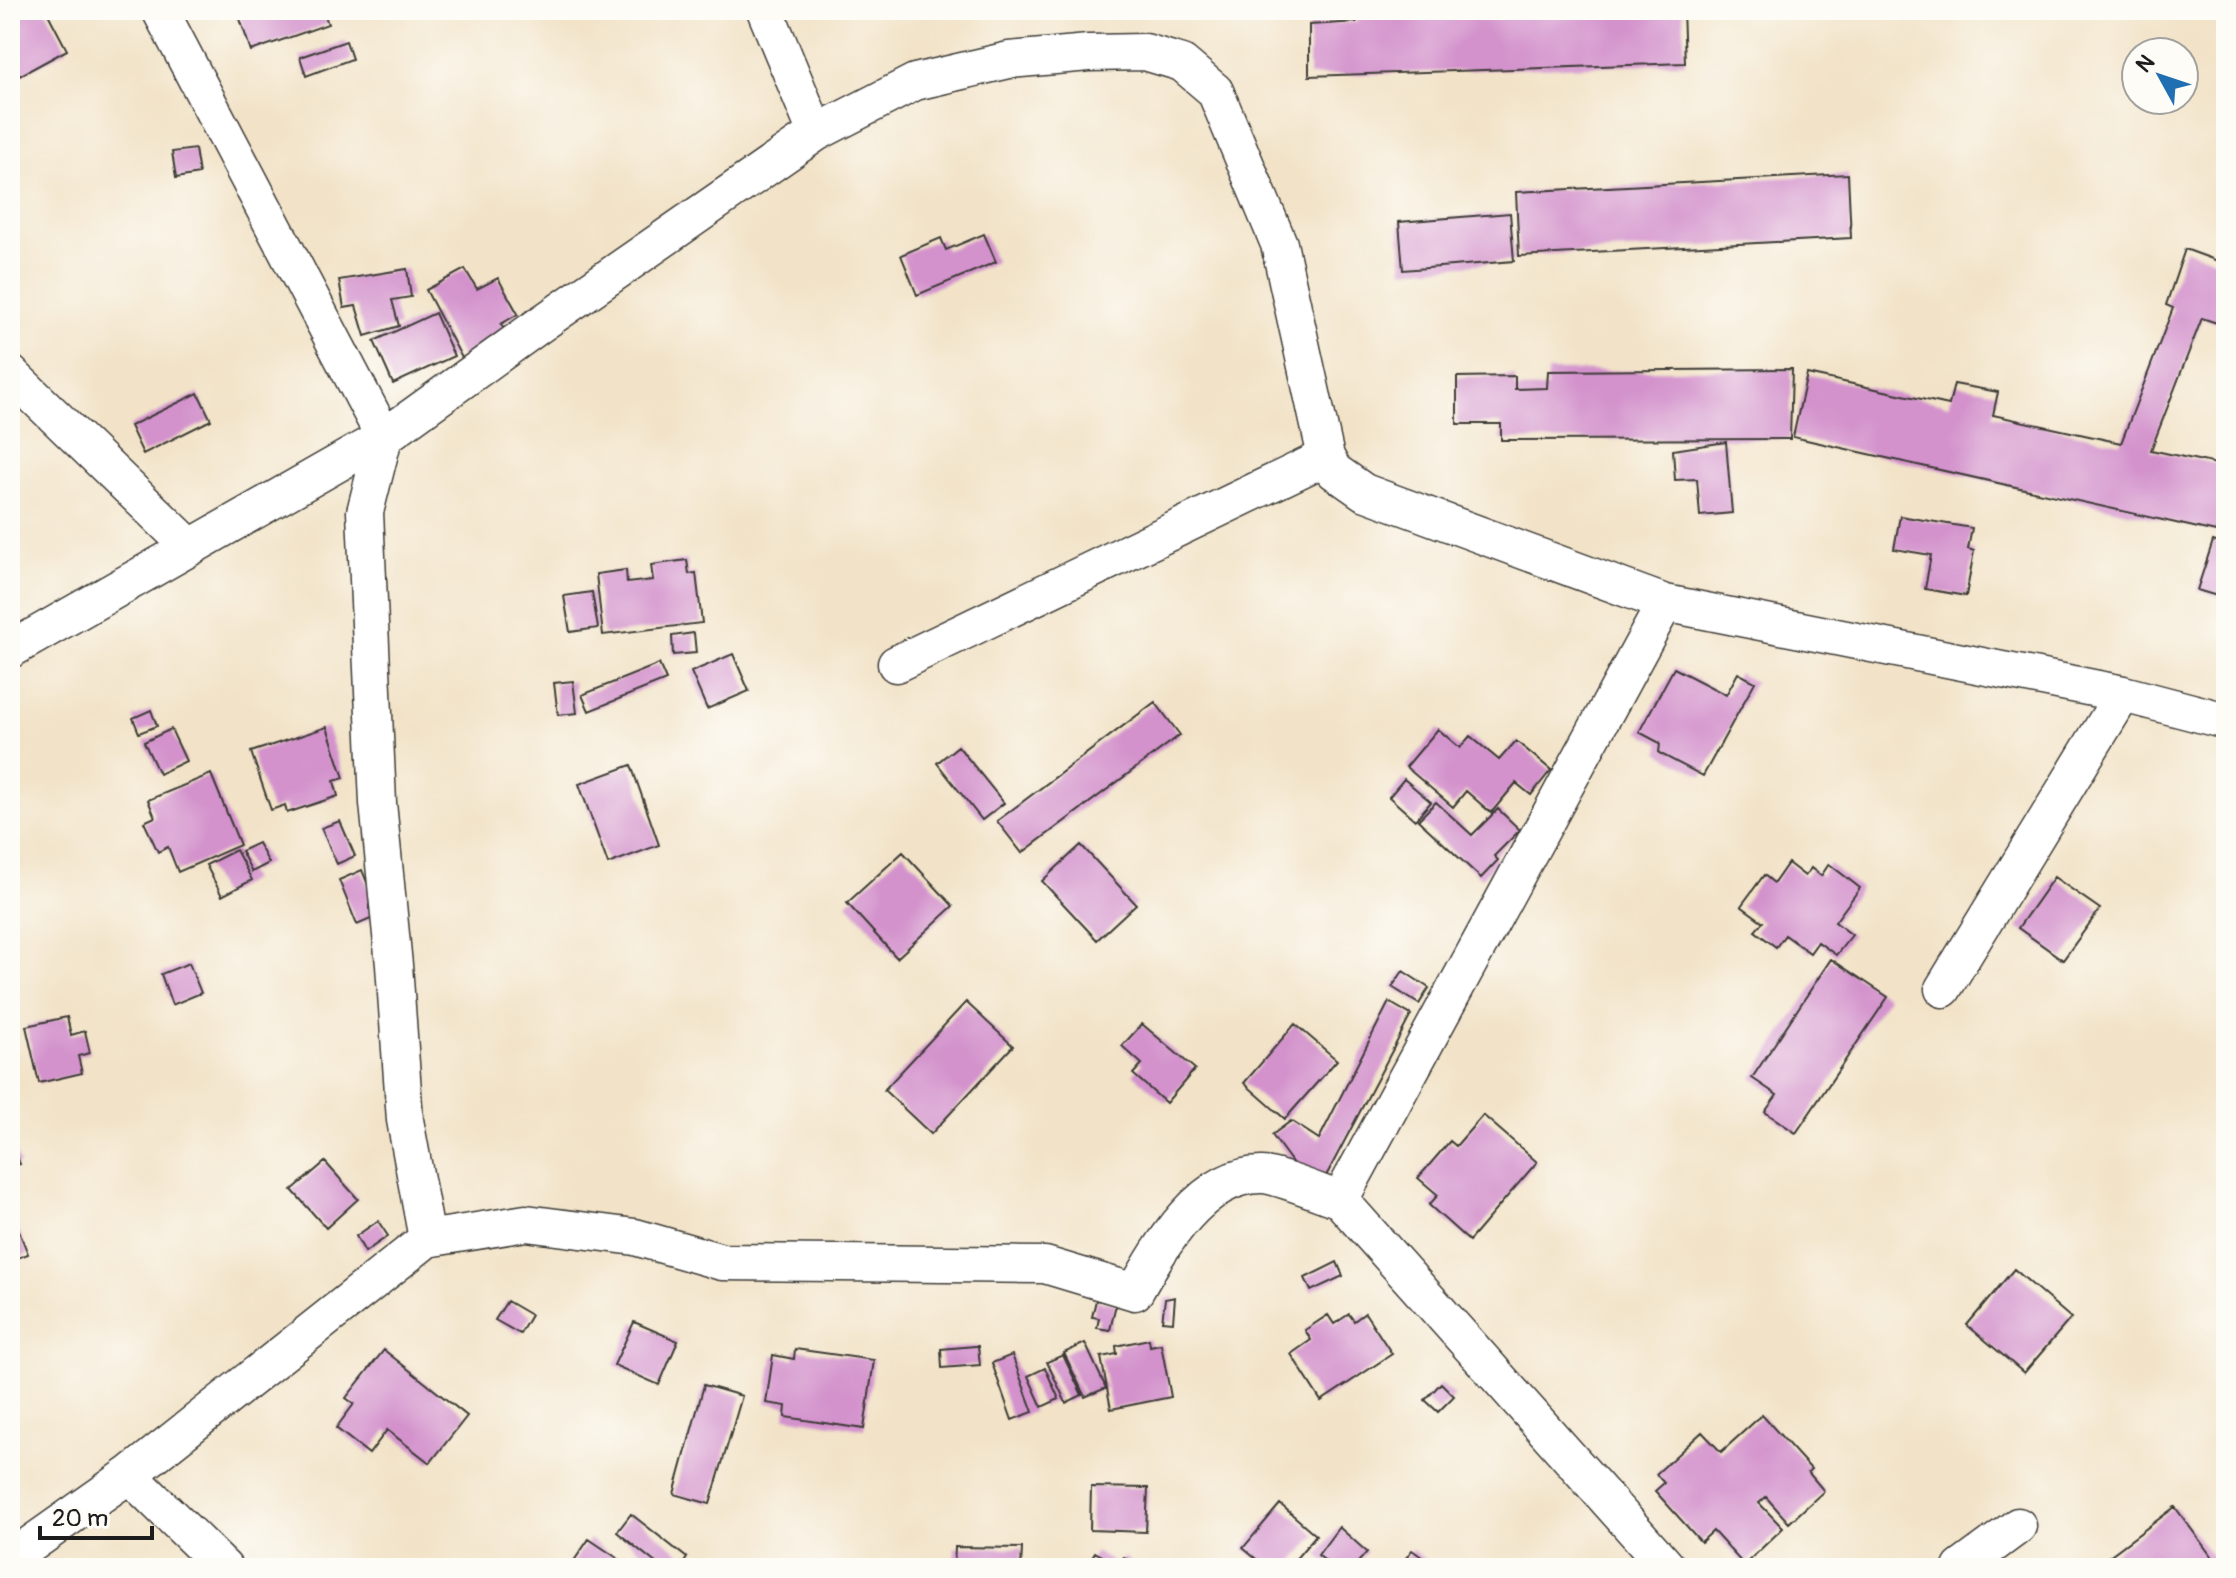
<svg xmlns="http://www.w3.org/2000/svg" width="2236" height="1578" font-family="Pangolin,sans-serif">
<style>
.building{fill:#d392cc}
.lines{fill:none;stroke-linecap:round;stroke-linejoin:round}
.street-casing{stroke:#3c3a36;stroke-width:39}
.street{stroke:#fff;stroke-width:36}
</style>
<rect width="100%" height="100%" fill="#fdfcf7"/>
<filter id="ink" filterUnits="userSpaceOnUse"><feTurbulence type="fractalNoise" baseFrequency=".0125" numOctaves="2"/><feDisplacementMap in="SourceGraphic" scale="16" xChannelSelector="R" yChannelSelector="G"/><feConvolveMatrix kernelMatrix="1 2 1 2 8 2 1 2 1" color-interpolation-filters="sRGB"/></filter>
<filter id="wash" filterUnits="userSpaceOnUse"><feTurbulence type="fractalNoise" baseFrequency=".006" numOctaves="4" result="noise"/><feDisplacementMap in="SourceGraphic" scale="32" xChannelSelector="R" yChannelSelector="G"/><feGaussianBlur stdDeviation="1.8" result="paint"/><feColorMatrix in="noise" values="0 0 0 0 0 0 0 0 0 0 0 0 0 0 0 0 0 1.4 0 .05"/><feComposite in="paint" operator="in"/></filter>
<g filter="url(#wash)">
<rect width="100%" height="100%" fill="#f2e3c8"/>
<g id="blocks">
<path class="building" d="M10,10H46L67,50L10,81Z
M237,10H323L328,24L251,51Z
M1356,10H1683L1685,63L1309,76V25L1357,22Z
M346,41L352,59L306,76L300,57Z
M195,149L199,174L176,178L172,152Z
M1848,174L1851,238L1519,256L1516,192Z
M1510,213L1514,261L1403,270L1399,222Z
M984,234L996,262L917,295L901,255L941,238L946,250Z
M2185,249L2226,264V326L2202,318L2151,450L2226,466V489L2216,532L1793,437L1807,374L1949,405L1954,384L1998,392L1993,415L2121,443L2173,308L2166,305Z
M407,269L411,297L392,300L399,326L365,336L356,306L344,308L339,280Z
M465,269L477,289L498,278L518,314L501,324L506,333L462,358L426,290Z
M435,313L454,356L393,384L374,341Z
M1792,369L1790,439L1501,440V424H1457V377L1515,376V389L1547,388L1548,371Z
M198,393L211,420L143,454L130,426Z
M1726,442L1732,513L1700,516L1697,479L1675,480L1673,450Z
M1900,516L1972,528L1968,549L1974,551L1966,596L1925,589L1931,555L1894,549Z
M2213,541L2226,545L2224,598L2197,590Z
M687,560L689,574L696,573L702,623L603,635L596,574L626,570L627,583L653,580L651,565Z
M592,592L598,628L570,632L564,596Z
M694,633L696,653L673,655L672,636Z
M733,654L749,691L707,709L691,672Z
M659,664L666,680L589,711L582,695Z
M1674,668L1726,695L1738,673L1755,682L1703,776L1659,753L1660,743L1639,732Z
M573,681L577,713L558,715L554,683Z
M1155,702L1180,735L1022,853L997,821Z
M151,710L157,726L139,733L133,718Z
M327,727L344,778L334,781L338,796L287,813L285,805L271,810L251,752Z
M171,729L186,761L159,774L144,742Z
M1438,729L1460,748L1470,736L1499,760L1516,741L1551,770L1531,795L1516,783L1491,813L1466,791L1453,807L1406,767Z
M958,746L1004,803L982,820L937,763Z
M631,765L659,845L608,864L579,784Z
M211,774L240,845L178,872L168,847L158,852L144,822L155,817L148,800Z
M1404,779L1431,802L1415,820L1389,797Z
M1436,802L1472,835L1498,809L1520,830L1494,856L1498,860L1481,878L1418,820Z
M340,821L355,856L337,864L321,828Z
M258,843L269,863L252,872L241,851Z
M1081,845L1136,904L1097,940L1042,881Z
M236,850L252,880L222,896L206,865Z
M903,852L953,906L897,958L847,903Z
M1788,863L1805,876L1811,868L1821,876L1829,864L1860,888L1835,922L1852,935L1836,955L1818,942L1810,953L1785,935L1776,947L1755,931L1763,922L1741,906L1764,875L1774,883Z
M362,870L380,915L357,925L339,880Z
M2054,877L2100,909L2063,960L2018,928Z
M1831,959L1888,997L1796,1133L1765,1112L1777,1095L1752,1078Z
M189,963L201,993L172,1005L161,974Z
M1403,971L1429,988L1419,1004L1392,987Z
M966,1002L1013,1046L931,1134L884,1090Z
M1389,1002L1411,1015L1326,1176L1294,1165L1272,1135L1291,1121L1319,1139Z
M67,1017L71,1035L85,1031L90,1053L78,1056L82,1073L39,1083L26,1026Z
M1142,1024L1195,1069L1166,1103L1133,1074L1142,1064L1122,1046Z
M1295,1024L1337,1060L1285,1119L1244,1083Z
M1483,1115L1537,1162L1469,1241L1429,1205L1438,1195L1418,1178L1450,1141L1456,1146Z
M10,1138L20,1164L10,1167Z
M325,1162L358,1199L326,1228L292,1190Z
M15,1221L28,1254L10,1261V1222Z
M378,1221L388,1236L365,1252L356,1236Z
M1337,1262L1343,1276L1311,1291L1305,1278Z
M2014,1269L2071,1318L2024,1373L1967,1325Z
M1175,1297L1173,1322L1162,1321L1165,1299Z
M1096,1300L1116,1304L1110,1330L1097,1328L1099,1318L1092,1317Z
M507,1301L531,1315L520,1334L495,1320Z
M1365,1313L1392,1354L1321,1401L1291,1354L1311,1340L1305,1330L1328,1315L1334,1324L1349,1314L1354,1321Z
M634,1322L678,1341L659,1385L614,1365Z
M1149,1339L1150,1346L1161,1344L1171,1397L1111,1409L1101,1357L1117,1354L1116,1346Z
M1085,1343L1106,1388L1085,1397L1064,1353Z
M975,1346H978L980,1365L942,1368L941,1349Z
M795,1349L874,1360L864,1429L785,1417L786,1406L766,1403L773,1355L794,1359Z
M384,1350L467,1416L430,1463L387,1430L369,1454L336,1428L354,1404L346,1398Z
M1012,1355L1033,1412L1012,1420L992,1363Z
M1063,1355L1082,1395L1066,1403L1047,1362Z
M1045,1368L1059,1399L1042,1407L1028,1376Z
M1441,1383L1454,1396L1438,1412L1425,1400Z
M704,1385L742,1396L710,1504L674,1494Z
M1762,1415L1811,1469L1808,1472L1824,1491L1789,1523L1766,1497L1759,1503L1783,1528L1744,1565L1713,1531L1701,1542L1655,1491L1664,1483L1656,1474L1702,1432L1721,1452Z
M1091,1487L1148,1488L1146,1532L1090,1530Z
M1280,1504L1316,1535L1288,1568H1267L1243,1548Z
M2175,1507L2220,1568H2104L2100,1563Z
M631,1514L687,1558L680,1568H662L617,1532Z
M1339,1527L1367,1552L1353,1568H1334L1318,1555Z
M589,1539L632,1568H569Z
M955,1547L1022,1548L1021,1568H954Z
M1412,1550L1437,1568H1398Z
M1095,1552L1111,1561L1107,1568H1085Z
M1124,1557L1138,1568H1115Z"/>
</g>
</g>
<g filter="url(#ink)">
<use href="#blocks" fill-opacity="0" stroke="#3c3a36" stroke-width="2"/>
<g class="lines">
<defs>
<path id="street" d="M160,10L384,437L365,512L378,803L394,965L405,1120L427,1239
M765,10L816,133
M10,373L190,547
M10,650L384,437L541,324L816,133L915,82L1009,60L1089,53L1145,52L1182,63L1215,91L1279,244L1326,457L1334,471L1364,492L1665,603L2123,694L2226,721
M896,664L1326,457
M1943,989L2123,694
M1340,1200L1665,603
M129,1475L224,1568
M10,1559L129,1475L427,1239L526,1223L635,1237L722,1262L1045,1265L1135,1292C1161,1246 1202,1174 1262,1175C1276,1175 1323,1194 1340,1200L1668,1568
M1961,1568L2018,1526"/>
</defs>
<use href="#street" class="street-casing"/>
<use href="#street" class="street"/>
</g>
</g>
<rect width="2236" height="1578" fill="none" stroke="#fdfcf7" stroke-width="40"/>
<g transform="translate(2160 76) rotate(310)"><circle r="38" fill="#fdfcf7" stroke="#a3a29f" stroke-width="2"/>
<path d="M0-6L14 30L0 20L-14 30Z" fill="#1f6fb2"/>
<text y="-12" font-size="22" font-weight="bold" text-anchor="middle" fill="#1c1c1c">N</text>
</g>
<path d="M40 1526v12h112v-12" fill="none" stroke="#1c1c1c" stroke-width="4"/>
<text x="52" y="1526" font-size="24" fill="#1c1c1c" stroke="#fdfcf7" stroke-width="6" paint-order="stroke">20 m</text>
</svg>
